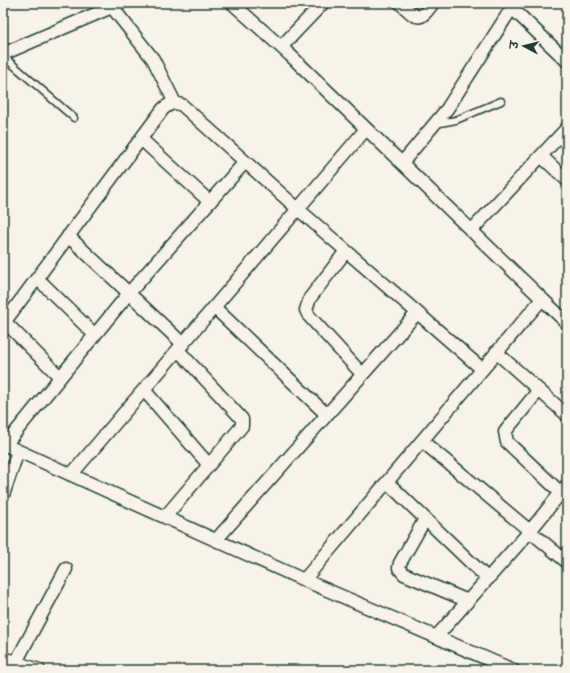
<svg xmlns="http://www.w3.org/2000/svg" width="570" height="673" font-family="Caveat,'Playpen Sans Deva',sans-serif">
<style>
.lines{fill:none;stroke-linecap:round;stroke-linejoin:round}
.lane-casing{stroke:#1f3d34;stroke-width:9}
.street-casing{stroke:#1f3d34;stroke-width:15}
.lane{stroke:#f7f3e8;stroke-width:6}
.street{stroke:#f7f3e8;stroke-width:12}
</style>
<rect width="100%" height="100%" fill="#f7f3e8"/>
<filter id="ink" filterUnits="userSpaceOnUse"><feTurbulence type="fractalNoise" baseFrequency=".025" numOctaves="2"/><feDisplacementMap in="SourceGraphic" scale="8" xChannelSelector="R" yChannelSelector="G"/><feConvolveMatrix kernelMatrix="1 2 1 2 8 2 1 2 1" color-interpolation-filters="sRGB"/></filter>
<g filter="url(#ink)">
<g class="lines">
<defs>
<path id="lane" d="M3,56L74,118
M435,124L456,120L501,101"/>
<path id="street" d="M106,3L112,7L153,59L175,103
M232,3L290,55L567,323
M400,3C417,18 418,24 433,3
M512,8L567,61
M281,47L323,3
M3,54L121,3
M141,139L210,202
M541,156L567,180
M402,163L447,109L515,3
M471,231L567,128
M68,236L183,344
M346,251L310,298L306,310L309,316L362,374
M37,278L95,335
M214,307L326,414
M5,322L60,377
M3,324L163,109C170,103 174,102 182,105L298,209L482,369
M496,352L567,415
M144,390L209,465
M539,390L508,428L505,432L507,442L561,493
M422,441L567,562
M3,444L304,580L513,670
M5,445L129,293L245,162
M71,475L366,129
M387,482L488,579
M3,495L18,451
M165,517L242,426V419L178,350
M425,519L400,563L399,568L404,574L468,601
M216,540L417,313
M304,580L542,299
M436,637L530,531L567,485
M3,658L39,670
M16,662L66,569"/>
</defs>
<use href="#lane" class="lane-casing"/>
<use href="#street" class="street-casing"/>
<use href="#lane" class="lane"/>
<use href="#street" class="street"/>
</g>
</g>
<rect width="570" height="673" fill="none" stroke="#f7f3e8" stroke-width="16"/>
<rect x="8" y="8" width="554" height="657" fill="none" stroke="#1f3d34" stroke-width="1.5" filter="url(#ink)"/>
<g transform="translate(524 46) rotate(277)" stroke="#f7f3e8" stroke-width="3" paint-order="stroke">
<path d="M0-3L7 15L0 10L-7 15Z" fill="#1f3d34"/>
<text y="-6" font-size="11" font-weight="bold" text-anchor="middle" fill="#1f3d34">उ</text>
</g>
</svg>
